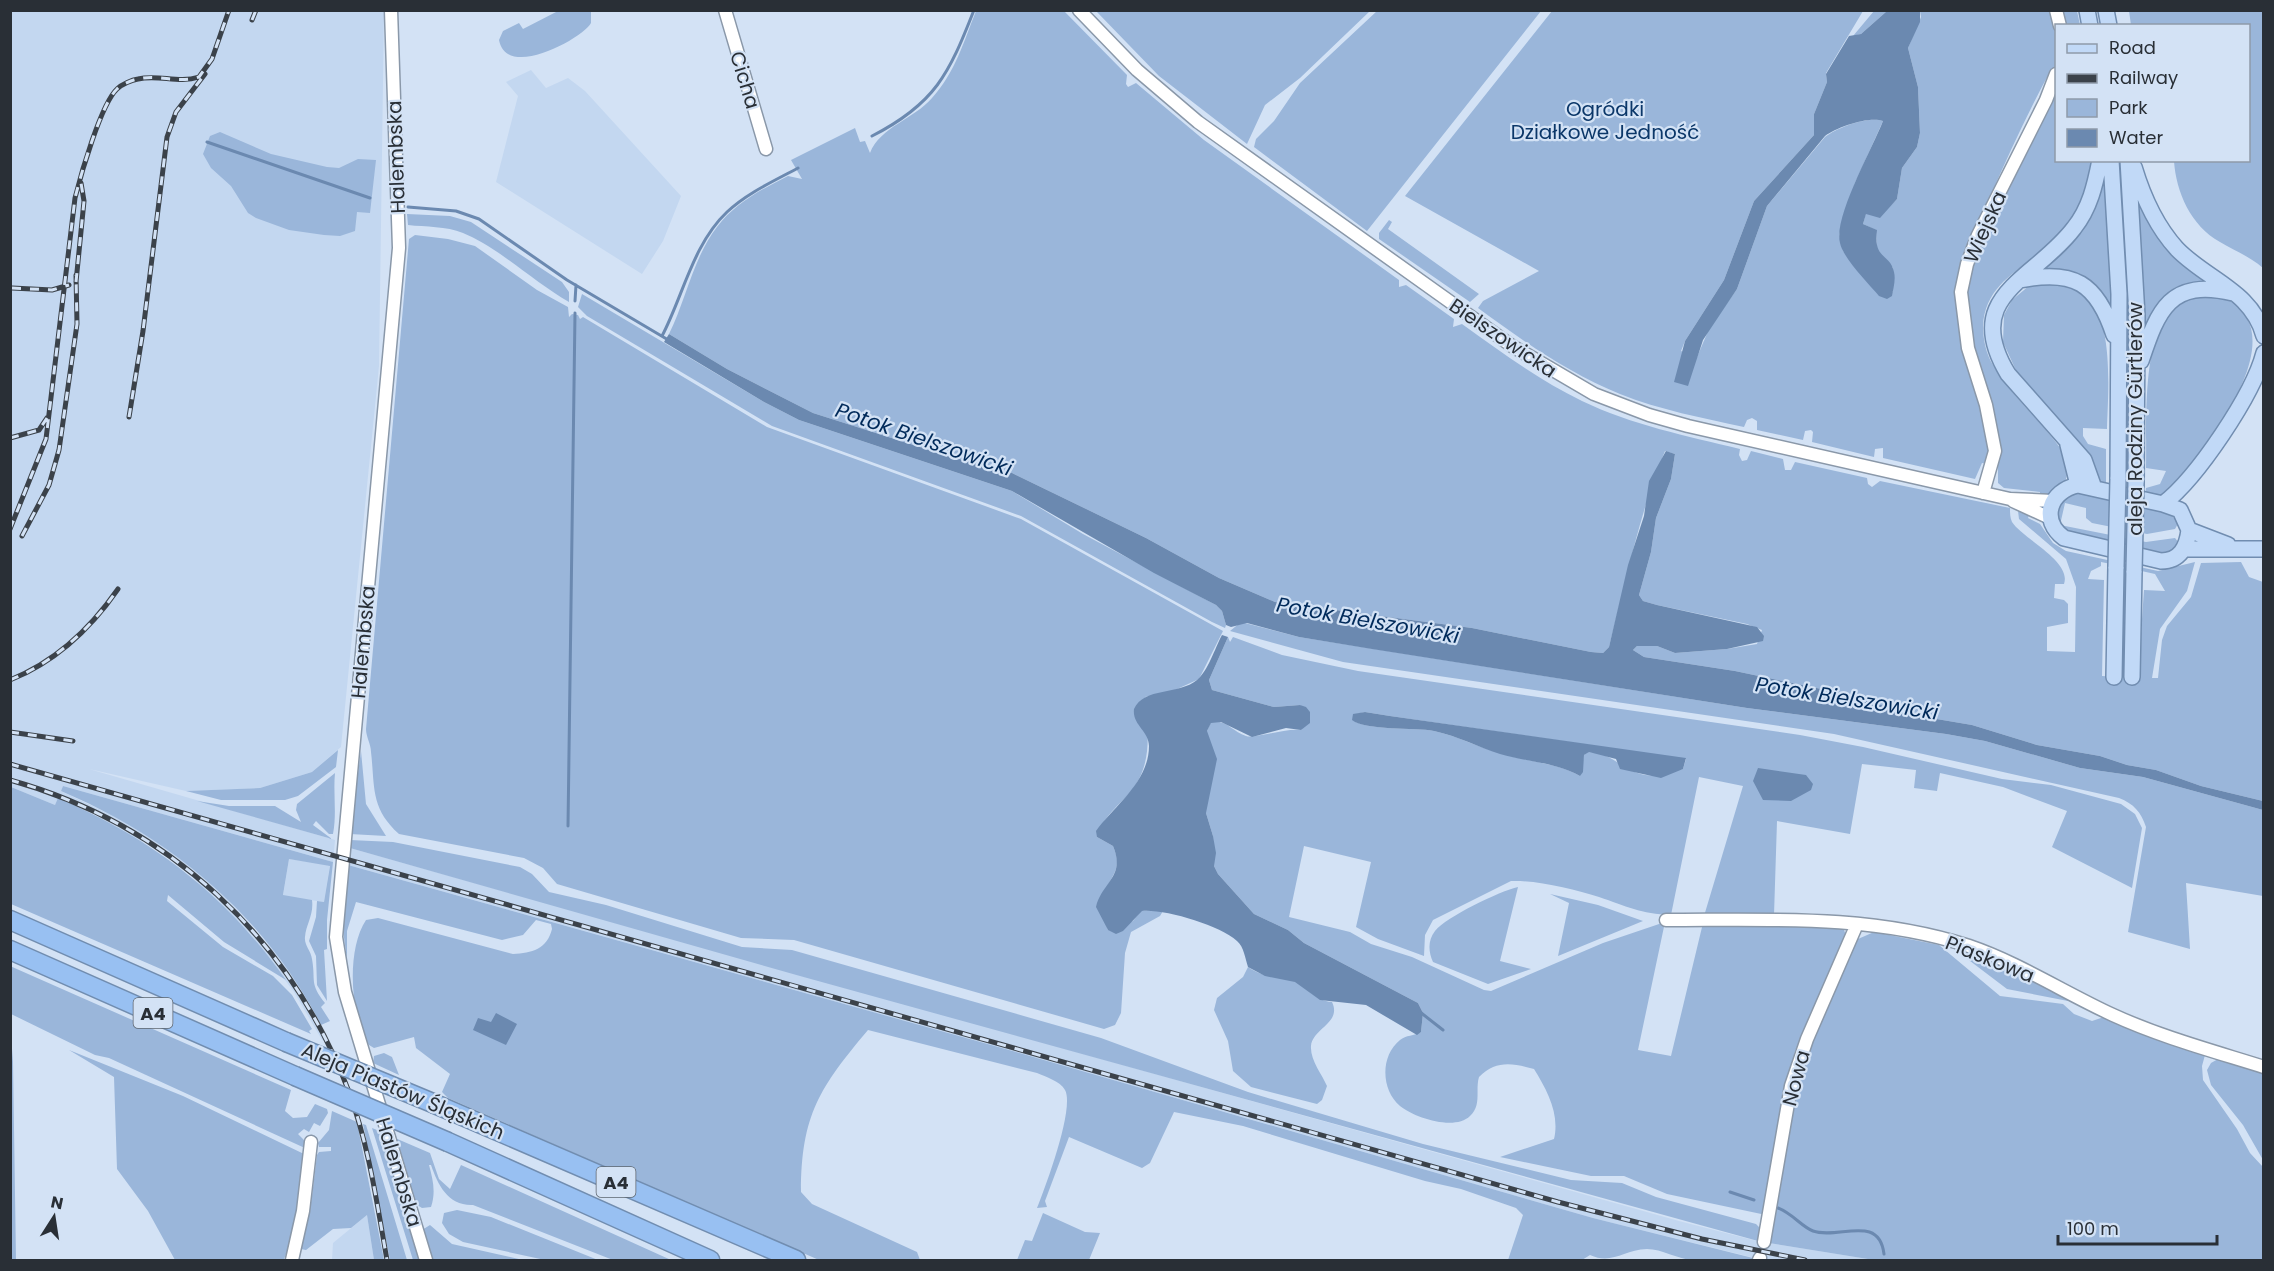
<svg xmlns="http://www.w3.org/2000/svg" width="2274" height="1271" font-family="Poppins,sans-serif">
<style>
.built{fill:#c3d7f0}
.green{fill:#9ab6da;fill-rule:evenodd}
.water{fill:#6b89b0}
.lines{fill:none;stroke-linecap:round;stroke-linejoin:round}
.stream{stroke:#6b89b0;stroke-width:3}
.minor-casing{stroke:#8a98a9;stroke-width:15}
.major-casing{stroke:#718db0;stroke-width:18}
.highway-casing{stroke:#718db0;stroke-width:21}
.minor{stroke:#fff;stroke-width:12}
.major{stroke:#c1d9f7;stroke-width:15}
.highway{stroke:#98c0f2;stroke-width:18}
.rail-casing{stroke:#3b424a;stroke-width:5}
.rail{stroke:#d3e2f5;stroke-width:3;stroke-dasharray:9;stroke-linecap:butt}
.major-bridge-casing{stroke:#718db0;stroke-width:18;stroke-linecap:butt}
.highway-bridge-casing{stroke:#718db0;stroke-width:21;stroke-linecap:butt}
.major-bridge{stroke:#c1d9f7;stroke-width:15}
.highway-bridge{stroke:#98c0f2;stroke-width:18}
.labels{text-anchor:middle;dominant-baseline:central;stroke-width:4.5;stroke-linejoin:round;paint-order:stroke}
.shield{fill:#d3e2f5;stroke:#5c656f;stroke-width:1.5}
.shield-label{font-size:18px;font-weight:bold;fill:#292f36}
.street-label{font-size:20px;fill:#292f36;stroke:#d3e2f5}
.park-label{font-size:20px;fill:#0b3769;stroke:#d3e2f5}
.water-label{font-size:21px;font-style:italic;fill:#002a5a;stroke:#d3e2f5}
</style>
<rect width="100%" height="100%" fill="#d3e2f5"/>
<path class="built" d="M11,11H384L379,366L341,747L312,772L260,788L186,791L89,769L335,840L333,862L63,786L61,791L128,823L198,871L227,898L281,959L302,990L330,1043L322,1040L294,992L252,936L192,877L159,851L92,813L58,799L55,805L11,787Z
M531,70L546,88L568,78L585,91L681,196L663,241L642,274L496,182L518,96L506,82Z
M350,848L1679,1221L1757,1241L1874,1260H1763L1593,1218L1023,1054L348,865Z
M289,859L330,865L324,902L283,896Z
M367,1215L374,1260H332L333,1243Z"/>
<path class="green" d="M558,11H591V23C584,37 507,81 499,40L503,31L519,23L523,29Z
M976,11H1064L1127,75L1126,84L1128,87L1136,83L1204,140L1399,280V287L1406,285L1454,319L1453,327L1462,324C1501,352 1539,380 1582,401C1632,425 1687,436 1740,449L1739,455L1742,461L1747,460L1751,451L1783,459L1785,470H1791L1795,462L1867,478L1868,484L1872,487L1880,481L2010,508C2010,513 2010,518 2012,522C2023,539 2072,561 2064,584H2055L2054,598L2064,600L2068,604V623L2047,627V651L2075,652L2076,587L2066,559L2019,519L2018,511L2029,515L2028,518L2040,524L2053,543L2066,551L2158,571L2195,562L2187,591L2160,629L2152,678H2158L2162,640L2167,626L2191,597L2201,563L2241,562L2249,577L2263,582V801L2201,786L2156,770L2127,765L2100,756L2037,745L1972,725L1907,714L1855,696L1735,671L1644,657L1633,650L1637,646H1657L1675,653L1727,649L1757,644L1762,630L1747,624L1657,605L1643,601L1639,595L1651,552L1656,518L1671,479L1675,454L1665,451C1639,514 1626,581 1609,647L1603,653L1591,652L1472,628L1275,602L1219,578L1146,538L1012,473L948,456L813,413L727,369L669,334C686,300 693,258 717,227C735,203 762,189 788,176L802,179L791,160L855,128L860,142L865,141L870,153C880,127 914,119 932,98C955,73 964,41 976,11ZM2101,562L2121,566L2119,677L2102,676L2104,580L2088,579L2091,571L2101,566ZM2128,568L2155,574L2165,591L2144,590L2138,677Z
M1096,11H1370L1300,78L1265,105L1247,144L1159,76Z
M1377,11H1541L1367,231L1254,147L1256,139L1274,121L1300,83Z
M1552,11H1863L1826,73L1827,82L1814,114V135L1754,201L1724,280L1685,341L1681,351L1697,357L1709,329L1737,289L1767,206L1825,137C1838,127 1869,116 1883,121L1855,183L1839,235L1843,251L1863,276L1893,292V268L1877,250L1876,230L1863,224L1866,213L1884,212L1897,199L1902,168L1917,147L1920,133L1918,87L1908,48L1921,17L1920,11H2077L2080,25L2056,26V68H2052C2029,110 2009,153 1990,197C1976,228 1960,258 1956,292L1991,441L1987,464L1982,463L1975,479L1883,458V448L1875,449L1874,457L1812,442L1813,432L1811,430L1805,431L1803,440L1757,430V421L1752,418L1747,420L1744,427C1703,418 1660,410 1620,394C1568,373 1523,341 1478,308L1483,301L1539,271L1405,196Z
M1874,11H1887L1861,34L1853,36Z
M2129,11H2263V268C2249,256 2235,251 2220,242C2191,226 2176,192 2174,161L2248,160V26L2131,25Z
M2056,86V160L2093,161C2087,186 2082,211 2064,232C2037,264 1985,276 1983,326C1983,339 1986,354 1993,365C2013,399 2046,425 2067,458C2070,479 2064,494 2040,496V492L2004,488L1998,483V468L1995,467L1965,303L1971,261Z
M220,132L271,154L327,167L339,168L358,159L376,160L370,213L357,212L355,231L340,236L324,235L289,230L256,218L248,213L231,186L211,168L203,154L210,136Z
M2116,161H2122L2131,295L2129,481L2122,480Z
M2105,170L2114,312C2089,284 2080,267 2040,269L2049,260Z
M2137,197L2208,282L2144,331Z
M407,214L450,216L471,222L562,282L569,292V302C534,282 498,247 463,233C446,226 426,227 408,225Z
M1389,220L1392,222L1388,229L1479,294L1470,302L1379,239V233Z
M415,235L448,239L475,246L537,290L568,307L569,317L572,314L578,315L580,319L583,317L767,427L1021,519L1223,631L1199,679L1175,690L1145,697C1148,734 1154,768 1126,797C1114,809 1101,821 1097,837L1113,846C1123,869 1112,873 1105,892C1101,901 1104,921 1108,930L1133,921L1141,911H1163L1160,916L1131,932L1125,953L1121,1013L1115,1025L1104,1029L794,940L741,938L557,884L543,868L524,858L399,834C370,808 375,786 371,752C371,744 366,737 366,729L409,239Z
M2057,280C2065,283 2077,286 2083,291C2115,318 2108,391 2107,429L2083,428V436L2088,444L2106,449V487L2100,483L2019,377L2003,342L2004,315L2012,300L2030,285Z
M582,294L764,402L799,420L1012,491L1083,534L1216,605L1222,611L1226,625L1225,628L1212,622L1021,516L772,426L587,316L578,307Z
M2195,295C2204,296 2215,295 2223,297C2233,300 2242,310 2247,318C2274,367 2195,462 2164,497H2145L2146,488L2160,484L2166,471L2146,468C2147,427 2141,333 2174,306C2180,301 2189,298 2195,295Z
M2081,493L2167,512L2179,522L2175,529L2147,534L2092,523L2086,518V508L2065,503L2060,525L2146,542L2175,538L2179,543L2172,551L2158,554L2066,532C2047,518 2058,492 2081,493Z
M1241,622L1299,637L1747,708L1946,734L1985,741L2080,768L2143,777L2263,810V896L2186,883L2190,949L2128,932L2146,827C2141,812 2134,804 2119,798L1834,734L1343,662L1230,631Z
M1228,637L1230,642L1233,637L1282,655L1358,671L1800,735L1863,747L2002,779L2051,785L2121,804L2135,814L2142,828L2132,888L2052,847L2067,811L2003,787L1940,773L1937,791L1914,788L1916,770L1862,764L1850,834L1777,821L1774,915L1704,916L1743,786L1699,777L1671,915C1641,914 1626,906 1599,897C1574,889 1536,880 1511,881L1433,920L1425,935L1424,956L1378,939L1356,927L1371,862L1304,846L1289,917L1350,932L1371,944L1412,957L1484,990L1491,991L1603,943L1665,922L1638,1050L1671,1056L1703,923H1809L1843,928L1847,937L1795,1051L1781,1110L1766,1215L1667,1194L1624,1176H1591L1500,1157L1554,1139C1560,1114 1547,1090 1534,1069C1512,1063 1496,1060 1479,1077C1475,1090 1482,1105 1470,1116C1455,1131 1415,1118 1400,1106C1381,1090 1380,1056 1400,1040C1406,1035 1414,1036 1421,1032L1423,1013L1418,1003L1304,943L1288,930L1254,914L1218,874L1214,866L1213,836L1206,813L1207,731L1211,722C1226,719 1233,732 1246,736C1255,739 1284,728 1301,730L1310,713L1300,705L1274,707L1212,690L1209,680ZM1365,712L1390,716L1686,759L1683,769C1671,771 1656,777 1645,775C1622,771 1612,752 1588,752L1584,755L1580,776C1555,762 1527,762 1500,753C1477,747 1458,736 1434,731C1414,727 1366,731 1353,720V715Z
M338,750L336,767L298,796L285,800H221L186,791L260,788L312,772Z
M361,751L366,804L386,836L350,834Z
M335,773C333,794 337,813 333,834H329L316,821L313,825L332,839L197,801L229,806H275L301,822L296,810L297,804Z
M63,786L333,862L327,920V949L324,950L327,1001L317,985L316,956L309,941L316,917L317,901L324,902L330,866L289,859L283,895L312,900C314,915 306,924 305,937C304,945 311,951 312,959C316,981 309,983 325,1003L321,1007L330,1021L321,1025C266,917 172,838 61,791Z
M11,787L55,805L58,798C153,839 226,895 286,980L224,942L168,895L167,901L223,947L273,976L292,995L312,1029L309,1031L311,1034L11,904Z
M350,840L393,842L520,867L532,874L549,892L606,905L742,947L792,950L1101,1038L1248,1092L1423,1144L1571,1180L1622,1183L1656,1197L1756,1224L1761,1229L1758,1241L800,976L350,848Z
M348,865L1023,1054L1593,1218L1753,1258L1752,1260C1733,1260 1712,1262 1692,1260C1677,1259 1662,1249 1647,1249C1623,1250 1612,1265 1590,1255L1582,1260H1508L1523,1215L1516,1208L1461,1189L1425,1181L1243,1126L1174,1112L1150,1163L1142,1168L1069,1137L1045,1201L1047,1207L1037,1208C1045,1188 1075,1108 1065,1090C1060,1081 1046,1077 1037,1073L868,1030C820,1087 801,1115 801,1192L812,1204L917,1252L920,1260H819L448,1098L442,1092L450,1074L416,1048L414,1037L374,1048L369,1045C350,1016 346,950 366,920L378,918L513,954C532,953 547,949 552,929L551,924L536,920L523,935L502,940L356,902L347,931V960L343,930Z
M1518,887L1500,961L1531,969L1488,984L1433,962C1428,951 1428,940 1435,931C1446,917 1500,891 1518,887Z
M1550,894L1598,905L1643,921L1558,956L1569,903Z
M1874,932L1939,945L2000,996L2063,1004L2074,1014L2092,1021L2104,1017L2205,1055L2202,1066L2203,1080L2237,1129L2250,1153L2263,1167V1260H1874L1769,1243L1795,1089L1810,1043L1858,939Z
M1949,945L1989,960L2066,996L2068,1001L2007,989Z
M10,966L291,1090L285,1111L293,1118L307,1117L315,1104L327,1109L328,1113L320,1126L314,1123L309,1132L304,1129L298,1134L305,1141L307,1149L109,1058L95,1055L11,1014Z
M1248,967C1267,980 1277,974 1294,981C1308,987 1315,1001 1332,1002C1342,1023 1313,1028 1311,1046C1310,1060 1322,1074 1327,1086L1322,1100L1317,1104L1251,1087L1233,1071L1228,1041L1214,1010L1217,998L1243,977Z
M11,1035L13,1062L16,1260H10Z
M69,1050L183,1096L304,1154L305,1175L288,1249L284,1259L175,1260L148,1211L117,1169L114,1077Z
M384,1053L392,1057L399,1075L373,1063L374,1056Z
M2218,1059L2263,1071V1160L2243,1125L2211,1085L2207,1070L2211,1063Z
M332,1111L357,1122L384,1260H374L367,1215L351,1228L333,1229L306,1250L301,1249L312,1196L317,1155L319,1152L331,1151V1147H319L318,1143L329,1130Z
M363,1124L366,1125L407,1260H390Z
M372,1128L382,1132L420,1260H413Z
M395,1138L430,1153L439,1179L450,1189L461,1165L671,1260H613L473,1205C448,1206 438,1185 431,1165H429C433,1180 436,1192 431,1207L422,1208L414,1203Z
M457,1210L491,1217L598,1260H545L463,1242L449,1234L442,1223L444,1213Z
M1043,1213L1085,1232L1100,1233L1089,1260H1017L1025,1240L1032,1241Z
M430,1225L452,1244L523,1260H431L422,1230Z"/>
<path class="water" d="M1887,11H1920V22L1908,48L1918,87L1920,133L1917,147L1902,168L1897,199L1880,218L1866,214L1863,224L1877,230C1873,260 1890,253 1894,272C1896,280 1893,289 1892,296L1887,299L1879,296C1868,283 1843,258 1840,243C1833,218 1873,147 1883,121C1869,116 1837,127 1825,136L1767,206L1737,289L1703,340L1688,386L1674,382L1685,341L1724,280L1754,201L1814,135V114L1827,82L1826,74L1849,36L1861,34Z
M669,334L727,369L813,413L948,456L1012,473L1146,538L1219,578L1275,602L1472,628L1591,652L1603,653L1609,647L1628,565L1644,516L1649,481L1666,451L1675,454L1671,479L1656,518L1651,552L1639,595L1643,601L1657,605L1757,627L1764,636L1763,641L1727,649L1675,653L1657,646H1637L1633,650L1644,657L1735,671L1855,696L1907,714L1972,725L2037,745L2100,756L2127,765L2156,770L2201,786L2263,801V810L2143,777L2080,768L1985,741L1946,734L1747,708L1372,649L1299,637L1247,623L1231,627L1226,625L1222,611L1216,605L1154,573L1012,491L799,420L764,402L664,342Z
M1222,635L1228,637L1209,680L1212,690L1274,707L1300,705L1306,707L1310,712V723L1301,730L1286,728L1252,737L1221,722L1211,723L1207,731L1217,759L1206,813L1213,836L1216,853L1214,866L1218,874L1254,914L1288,930L1304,943L1418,1003L1423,1013L1421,1032L1417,1035L1366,1005L1320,1000L1295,982L1265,976L1248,967C1245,958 1244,947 1237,941C1219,925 1165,909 1142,911L1123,931L1116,934L1108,930L1096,907C1102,882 1126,877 1113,846L1097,837L1096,831C1114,806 1149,782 1149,746C1149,731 1132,725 1134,709C1144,687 1179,695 1197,680C1208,671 1215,648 1222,635Z
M1365,712L1390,716L1686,758L1683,769L1661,778L1620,769L1616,759L1589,752L1584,755L1583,772L1580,776C1555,762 1527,762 1500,754C1478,747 1458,736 1434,731C1414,727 1366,731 1352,720L1353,714Z
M1758,768L1806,775L1813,784L1811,790L1791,801L1763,800L1753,781Z
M496,1013L517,1024L506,1045L473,1030L478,1018L491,1022Z"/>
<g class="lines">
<path class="stream" d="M872,136C935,104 949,74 974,10
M207,142L370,198
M408,207L456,211L479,219L567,280L670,341
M575,301L576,285
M662,336C683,296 693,244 727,212C747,193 774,181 798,168
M568,826L575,313
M1420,1012L1443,1030
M1730,1192L1754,1200
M1778,1208C1793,1214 1802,1227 1813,1231C1838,1240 1879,1213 1884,1254"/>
<defs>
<path id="minor" d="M391,10L399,248L336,937L345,992L426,1260
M725,10L766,149
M1079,10L1137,70L1198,122L1512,346L1594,394L1649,415L1688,426L2010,499L2053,501
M2056,10L2060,26
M1983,493L1995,451L1986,405L1968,348L1961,292L1967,264L1978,235L2046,100L2056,74
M2013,501L2050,518
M1666,920C1767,920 1871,914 1969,946C2019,963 2065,993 2113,1015C2161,1037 2213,1051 2264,1067
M1764,1242L1791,1086L1807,1039L1857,924
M292,1260L303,1211L311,1142
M1759,1260L1760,1258"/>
<path id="major" d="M2087,10L2090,26
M2106,10L2109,26
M2111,160L2119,294L2118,479
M2128,160L2137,316L2136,483
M2134,167C2143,197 2156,226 2177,249C2207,280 2252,291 2264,336
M2020,280C2074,269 2097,283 2114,335
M2141,361C2158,310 2170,278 2233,293
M2068,445L2078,485
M2078,485L2163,504L2180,510L2189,530C2187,547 2180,561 2161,561L2064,538C2040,520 2049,491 2078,485Z
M2094,488L2084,460L2008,374C1960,295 2035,280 2074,228C2090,208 2095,185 2100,160
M2163,504C2197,478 2253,395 2264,353
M2189,530L2228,545
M2185,549H2264
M2114,677L2116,567
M2132,677L2134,571"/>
<path id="highway" d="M10,920L286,1042
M10,950L295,1076
M435,1104L796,1260
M448,1142L710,1260"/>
</defs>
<use href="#minor" class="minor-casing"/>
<use href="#major" class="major-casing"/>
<use href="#highway" class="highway-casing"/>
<use href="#minor" class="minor"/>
<use href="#major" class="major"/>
<use href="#highway" class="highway"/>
<defs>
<path id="rail" d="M252,20L256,10
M76,282L84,201L81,183
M12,288L52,290L69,285
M129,417L143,331L167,137L176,112L205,74
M10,438L39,430L47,418
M10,529L46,439L75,198C81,174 101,104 117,89C122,84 132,80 138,79C159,74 178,84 199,77L212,59L229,10
M22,536L49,485L59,450L77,324L76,275
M10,680C55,662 91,628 118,589
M10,732L73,741
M10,764L1558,1202L1702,1239L1805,1260
M10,780C168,824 291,938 349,1092C369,1146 377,1204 387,1260"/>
</defs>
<use href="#rail" class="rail-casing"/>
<use href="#rail" class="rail"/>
<defs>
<path id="major-bridge" d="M2116,567L2118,479
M2134,571L2136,483"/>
<path id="highway-bridge" d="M286,1042L435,1104
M295,1076L448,1142"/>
</defs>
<use href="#major-bridge" class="major-bridge-casing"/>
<use href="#highway-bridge" class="highway-bridge-casing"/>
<use href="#major-bridge" class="major-bridge"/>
<use href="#highway-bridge" class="highway-bridge"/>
</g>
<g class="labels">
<g class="shield">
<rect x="133.5" y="998" width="39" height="30" rx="4.5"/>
<rect x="596.5" y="1167" width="39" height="30" rx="4.5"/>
</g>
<g class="shield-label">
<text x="153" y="1013">A4</text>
<text x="616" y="1182">A4</text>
</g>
<g class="street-label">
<text transform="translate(745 80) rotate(73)">Cicha</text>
<text transform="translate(396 157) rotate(-92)">Halembska</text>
<text transform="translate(1985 227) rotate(-66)">Wiejska</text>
<text transform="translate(1503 338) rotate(34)">Bielszowicka</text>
<text transform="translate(2135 419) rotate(-90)">aleja Rodziny Gürtlerów</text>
<text transform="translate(363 642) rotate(-85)">Halembska</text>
<text transform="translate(1990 959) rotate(22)">Piaskowa</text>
<text transform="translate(1796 1078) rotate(-75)">Nowa</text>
<text transform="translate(403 1091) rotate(23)">Aleja Piastów Śląskich</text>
<text transform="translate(399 1172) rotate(73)">Halembska</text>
</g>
<g class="park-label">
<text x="1605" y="109">Ogródki<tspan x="1605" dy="23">Działkowe Jedność</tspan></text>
</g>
<g class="water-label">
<text transform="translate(924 439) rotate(19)">Potok Bielszowicki</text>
<text transform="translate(1368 620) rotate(10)">Potok Bielszowicki</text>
<text transform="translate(1847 698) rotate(9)">Potok Bielszowicki</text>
</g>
</g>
<rect width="2274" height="1271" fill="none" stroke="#292f36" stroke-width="24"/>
<rect x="2055" y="24" width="195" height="138" fill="#d3e2f5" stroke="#8f9aa9" stroke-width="1.5"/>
<rect x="2067" y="44" width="30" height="9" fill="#c1d9f7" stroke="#8f9aa9" stroke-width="1.5"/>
<text x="2109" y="54" font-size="18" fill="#292f36">Road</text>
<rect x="2067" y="74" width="30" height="9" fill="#3b424a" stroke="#8f9aa9" stroke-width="1.5"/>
<text x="2109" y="84" font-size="18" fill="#292f36">Railway</text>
<rect x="2067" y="99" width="30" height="18" fill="#9ab6da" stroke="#8f9aa9" stroke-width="1.5"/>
<text x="2109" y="114" font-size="18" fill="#292f36">Park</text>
<rect x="2067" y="129" width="30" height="18" fill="#6b89b0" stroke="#8f9aa9" stroke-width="1.5"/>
<text x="2109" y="144" font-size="18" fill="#292f36">Water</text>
<g transform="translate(54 1217) rotate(12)" stroke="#d3e2f5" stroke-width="4.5" paint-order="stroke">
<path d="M0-4.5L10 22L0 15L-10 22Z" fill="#292f36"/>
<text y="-9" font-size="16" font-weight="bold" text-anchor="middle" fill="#292f36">N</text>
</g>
<path d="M2058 1235v9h159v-9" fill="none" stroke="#292f36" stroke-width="3"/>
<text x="2067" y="1235" font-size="18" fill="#292f36" stroke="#d3e2f5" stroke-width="4.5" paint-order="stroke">100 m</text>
</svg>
